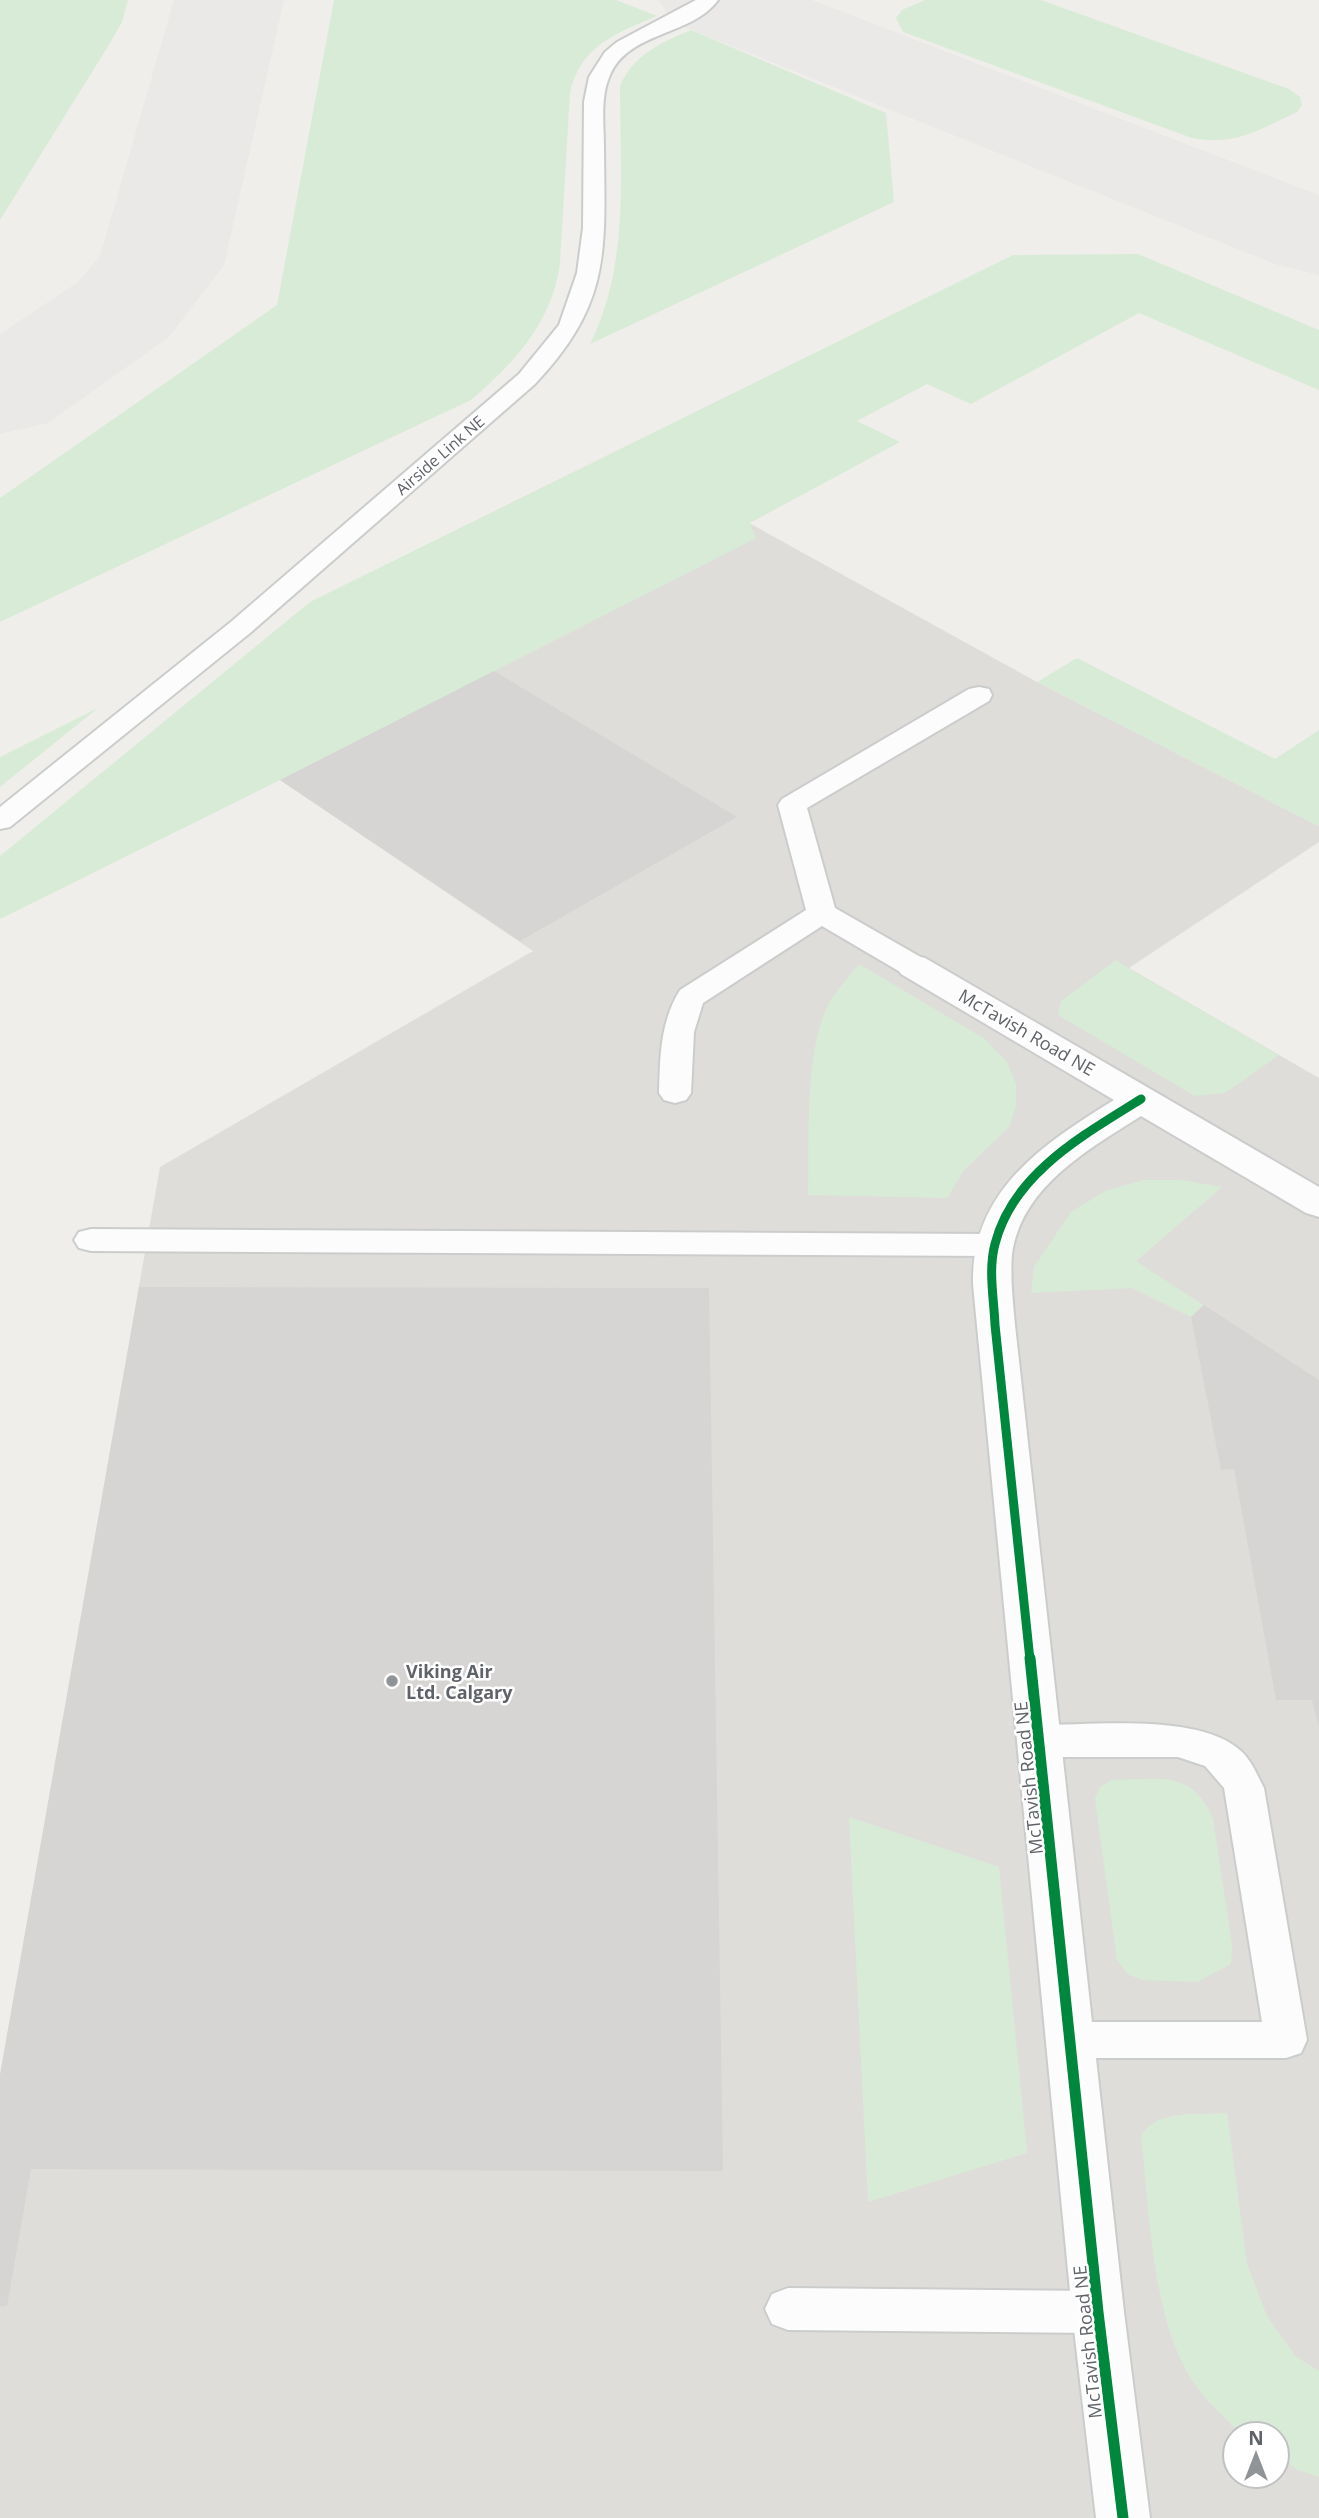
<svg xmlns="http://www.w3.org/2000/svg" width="1319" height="2518" font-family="'Open Sans',sans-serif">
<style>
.industrial{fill:#dfddda;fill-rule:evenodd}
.green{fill:#d8ebd6}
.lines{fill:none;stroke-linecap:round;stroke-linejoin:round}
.taxiway{fill:#eae9e7;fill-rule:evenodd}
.building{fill:#d6d5d3}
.service-casing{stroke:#cbcccc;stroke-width:4}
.minor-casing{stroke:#cbcccc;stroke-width:4}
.service{fill:#fdfcfc;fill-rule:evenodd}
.minor{fill:#fdfcfc;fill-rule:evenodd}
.cycleway-far1-casing{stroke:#fff;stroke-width:13}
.cycleway-casing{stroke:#fff;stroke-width:16}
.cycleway-far1{stroke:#00873e;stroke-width:9}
.cycleway{stroke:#00873e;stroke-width:11}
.poi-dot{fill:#919496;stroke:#fff;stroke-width:2.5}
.labels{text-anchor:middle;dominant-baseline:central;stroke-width:5;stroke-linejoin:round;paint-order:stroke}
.far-street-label{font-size:16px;fill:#5f6368;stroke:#fff}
.street-label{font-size:18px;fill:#5f6368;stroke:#fff}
.poi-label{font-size:18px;font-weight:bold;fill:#5f6368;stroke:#fff;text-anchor:start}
</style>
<rect width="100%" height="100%" fill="#efeeea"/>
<path class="industrial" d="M749,523L1037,682L1319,826V842L1129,968L1319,1078V2518H0V2075L160,1167L533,951L280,780L755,538ZM1235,2434H1277V2476H1235Z"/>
<path class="green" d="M0,0H128L122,22L107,48L0,220Z
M334,0H616L657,16C616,33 580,46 570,93L560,263C552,323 515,362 471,400L0,622V498L277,305Z
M925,0H1041L1289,89L1300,97L1302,105L1297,112C1258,130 1236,146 1192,138L903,32L896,18L902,10Z
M691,30L886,113L894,202L590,344C630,264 620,172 620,86C633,55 662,42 691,30Z
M1138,254L1319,330V390L1139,313L971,404L927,384L857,421L900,442L750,523L756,538L280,780L0,919V856L310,602L1013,255Z
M1077,658L1275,759L1319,730V826L1037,682Z
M98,708L0,787V757Z
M1116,960L1128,968L1279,1055L1225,1093L1195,1096L1058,1015L1061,1001Z
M859,964L985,1039L1007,1062L1016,1084V1106L1009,1127L964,1170L947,1198L808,1195C810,1140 803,1045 832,998C840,986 850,975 859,964Z
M1143,1180H1181L1222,1187L1136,1261L1203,1305L1191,1317L1132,1288L1031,1293L1034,1267L1071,1212L1105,1191Z
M1112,1780C1160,1780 1191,1768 1213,1819L1232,1945L1231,1964L1197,1982L1143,1980L1129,1975L1117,1960L1095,1799L1100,1787Z
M849,1817L999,1867L1027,2153L868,2202Z
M1227,2113L1247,2264L1267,2316L1295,2356L1319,2371V2477L1298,2470L1277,2457V2434L1240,2433C1226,2418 1208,2403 1196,2386C1151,2323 1150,2211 1141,2136C1156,2109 1199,2115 1227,2113Z"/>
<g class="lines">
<path class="taxiway" d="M174,0H284L224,265L169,337L48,423L0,434V334L77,283L100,256Z
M658,0H812L1319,195V275L1275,264L674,23Z"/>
</g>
<path class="building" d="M494,671L737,817L520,941L280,780Z
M139,1287L709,1288L723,2171L31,2169L7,2306H0V2075Z
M1204,1305L1319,1380V1728L1312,1700H1276L1234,1469L1221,1470L1191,1317Z"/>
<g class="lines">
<defs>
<path id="service" d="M696,0H718C692,36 629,31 610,75C600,97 604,124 604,148C605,253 611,303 535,384L250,633L10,827L0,829V807L232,621L519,374L559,325L577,273L583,228L584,102L589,77L605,52L617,42Z
M979,687L989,689L992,695L989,701L807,808L835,908L924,959L928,966L924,973L913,975L902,973L822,926L703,1003L694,1032L691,1093L686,1100L675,1103L664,1100L659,1093C660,1057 660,1022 680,990L806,910L778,805L782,799L969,689Z
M91,1229L994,1234L1006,1237L1011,1245L1006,1253L994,1256L91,1251L79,1248L74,1240L79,1232Z
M1040,1725C1093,1725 1201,1713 1241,1751C1252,1761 1257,1775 1264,1788L1307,2040L1301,2053L1286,2058H1071L1056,2053L1050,2040L1056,2027L1071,2022H1262L1224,1788L1205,1766L1178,1757H1040L1026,1752L1021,1741L1026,1730Z
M788,2288L1098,2291L1114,2297L1121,2312L1114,2327L1098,2333L788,2330L772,2324L765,2309L772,2294Z"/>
<path id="minor" d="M913,955L925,958L1319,1187V1217L1306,1213L1141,1116C1089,1149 1021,1187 1012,1254C1010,1278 1013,1302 1015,1325L1124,2312L1150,2518H1096L1072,2312L973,1284C971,1191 1043,1144 1114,1100L901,974L896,966L901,958Z"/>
</defs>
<use href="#service" class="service-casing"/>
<use href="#minor" class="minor-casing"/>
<use href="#service" class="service"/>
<use href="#minor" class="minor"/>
<defs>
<path id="cycleway-far1" d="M1030,1660L995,1325C994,1299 988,1270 995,1244C1013,1173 1084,1135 1141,1099"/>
<path id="cycleway" d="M1030,1658L1098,2312L1123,2518"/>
</defs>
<use href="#cycleway-far1" class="cycleway-far1-casing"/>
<use href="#cycleway" class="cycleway-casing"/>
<use href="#cycleway-far1" class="cycleway-far1"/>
<use href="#cycleway" class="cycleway"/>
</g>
<circle class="poi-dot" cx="392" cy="1681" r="7"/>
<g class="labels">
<g class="far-street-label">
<text transform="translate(440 455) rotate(-41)">Airside Link NE</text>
</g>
<g class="street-label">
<text transform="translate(1027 1032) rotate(30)">McTavish Road NE</text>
<text transform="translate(1028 1778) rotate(-96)">McTavish Road NE</text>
<text transform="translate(1087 2342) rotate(-96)">McTavish Road NE</text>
</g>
<g class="poi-label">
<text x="406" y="1671">Viking Air<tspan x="406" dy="21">Ltd. Calgary</tspan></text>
</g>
</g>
<g transform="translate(1256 2455)"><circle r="33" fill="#ffffff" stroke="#bfc1c3" stroke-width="2"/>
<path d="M0-5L12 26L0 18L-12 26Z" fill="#919496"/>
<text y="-10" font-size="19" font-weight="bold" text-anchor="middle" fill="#5f6368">N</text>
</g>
</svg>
